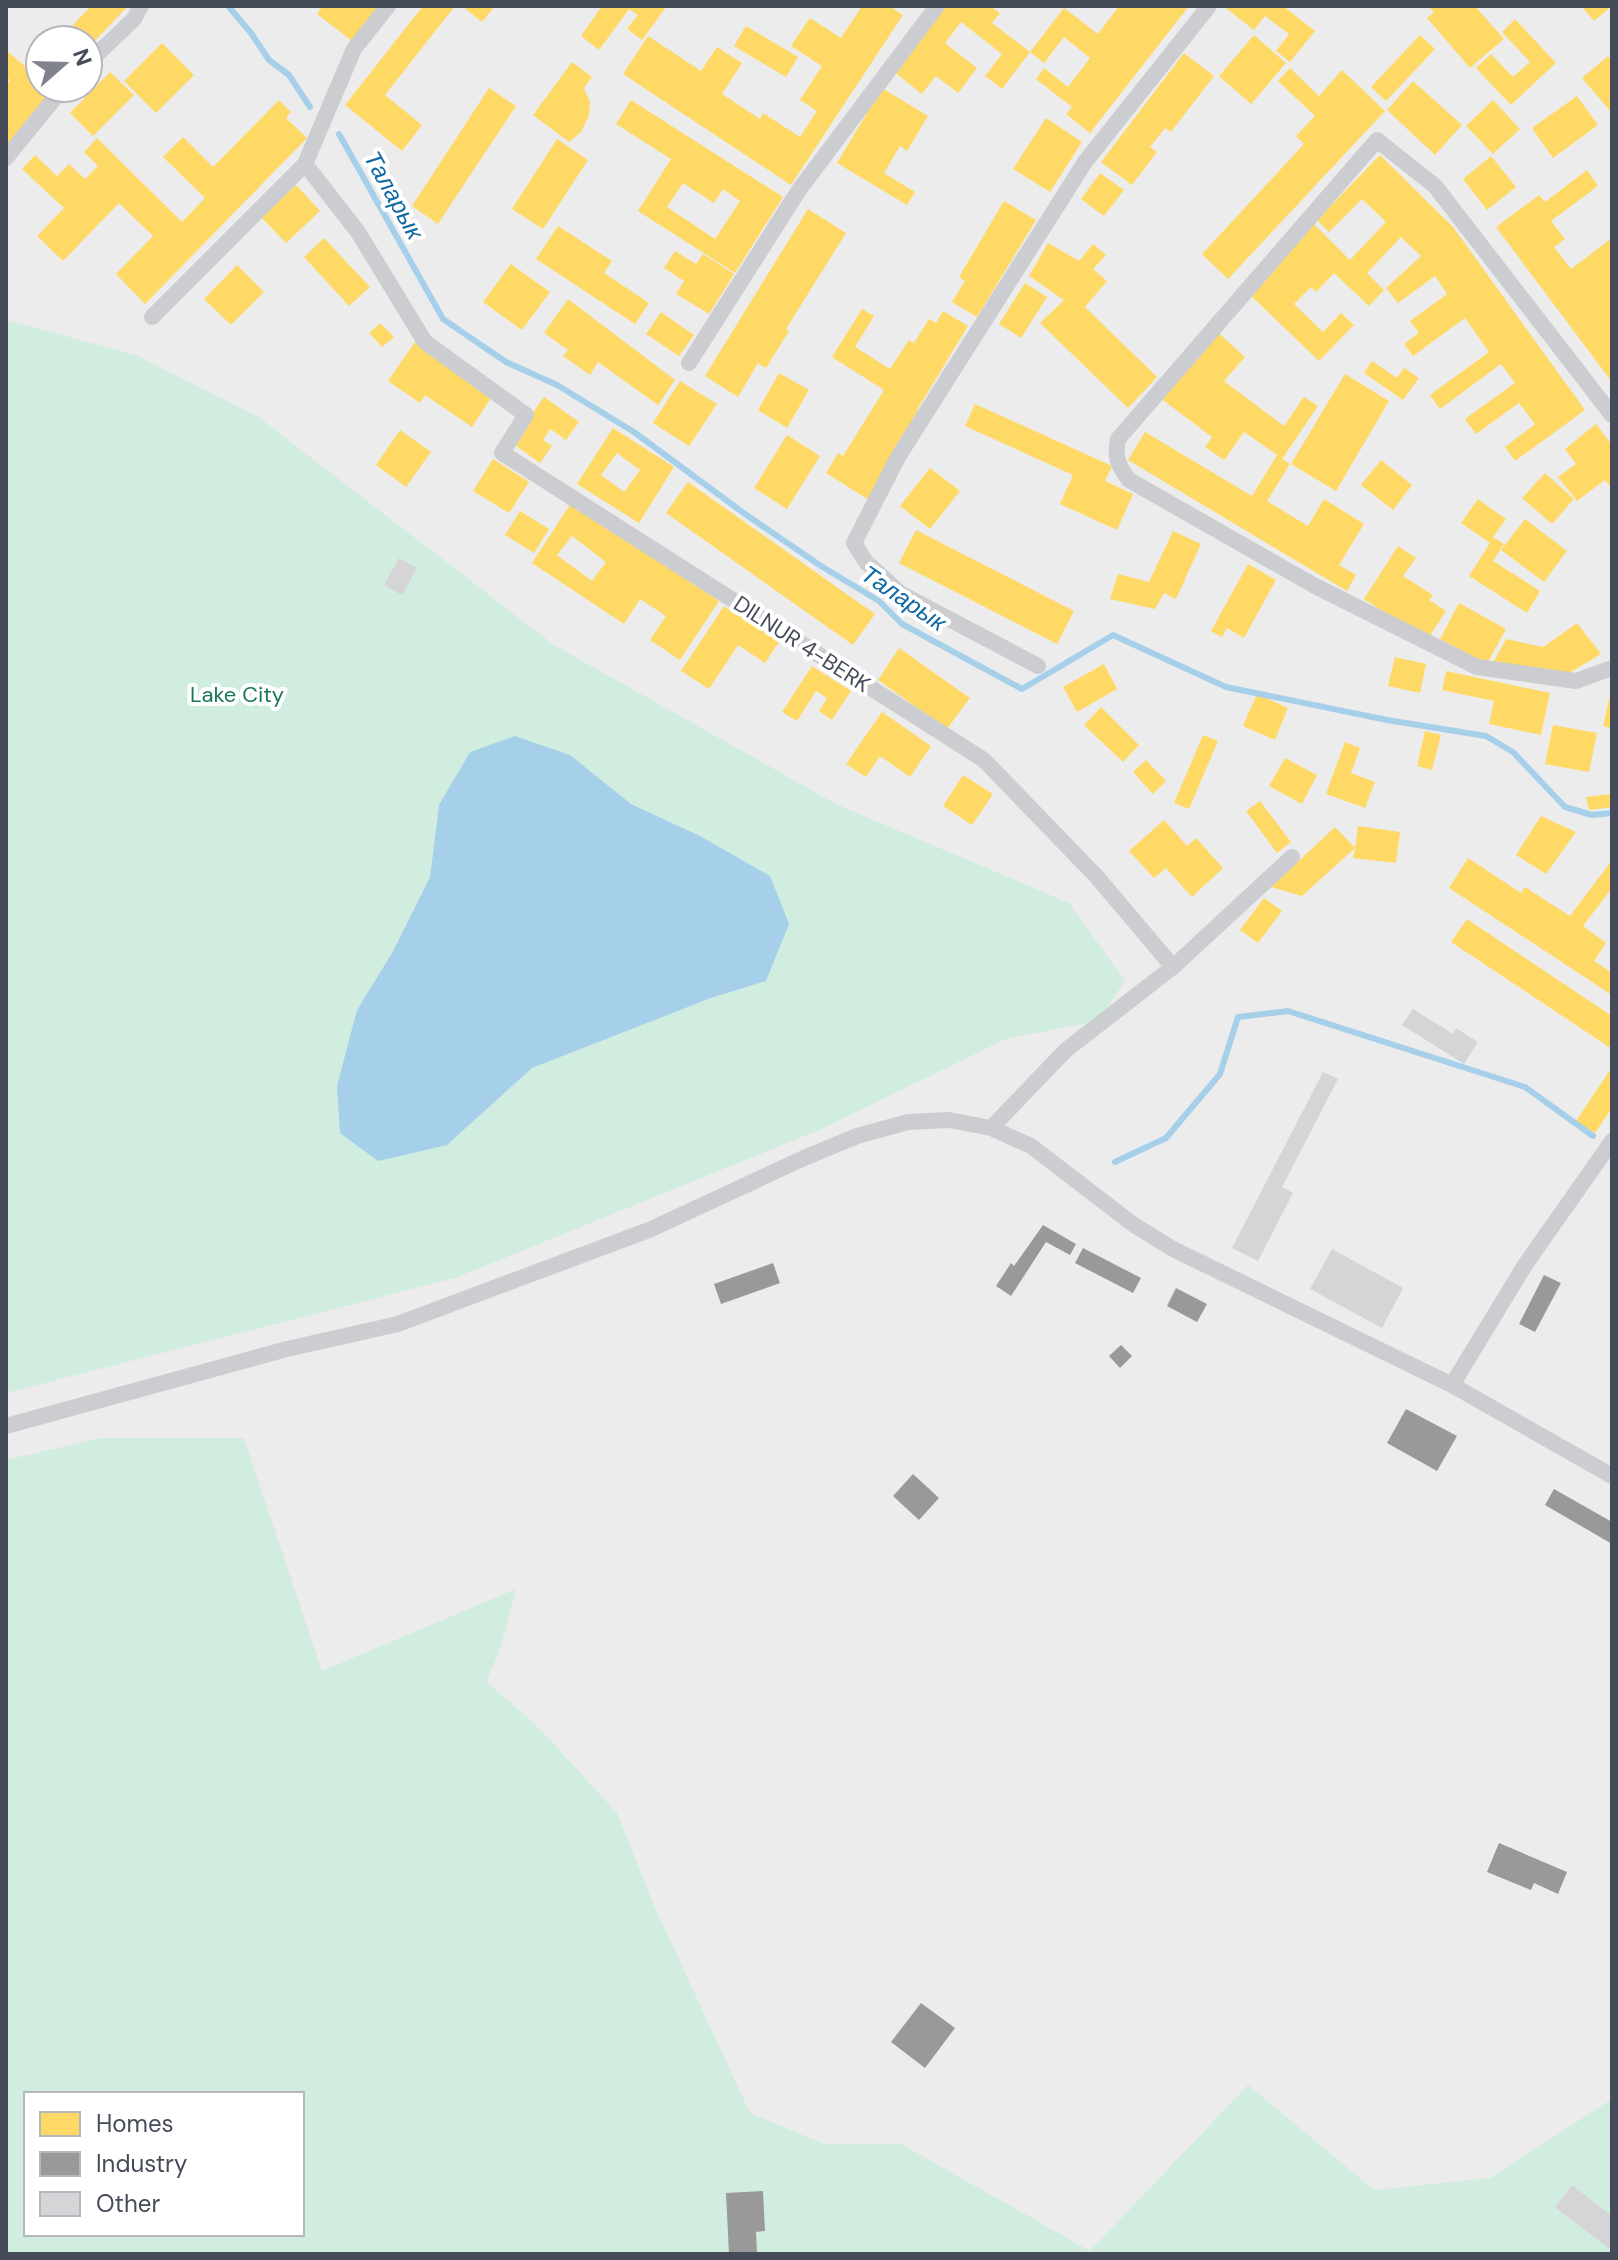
<svg xmlns="http://www.w3.org/2000/svg" width="1618" height="2260" font-family="'DM Sans',sans-serif">
<style>
.green{fill:#d0ede0;fill-rule:evenodd}
.water{fill:#a6cfea}
.homes{fill:#ffd966;fill-rule:evenodd}
.industry{fill:#999}
.lines{fill:none;stroke-linecap:round;stroke-linejoin:round}
.stream{stroke:#a6cfea;stroke-width:6}
.building{fill:#d5d4d7}
.minor{stroke:#cbcdd0;stroke-width:16}
.labels{text-anchor:middle;dominant-baseline:central;stroke-width:8;stroke-linejoin:round;paint-order:stroke}
.street-label{font-size:22px;fill:#454b58;stroke:#fff}
.park-label{font-size:22px;fill:#187759;stroke:#fff}
.water-label{font-size:24px;font-style:italic;fill:#0f68a1;stroke:#fff}
</style>
<rect width="100%" height="100%" fill="#edecec"/>
<path class="green" d="M6,320L136,355L257,416L554,645L838,805L1069,903L1125,981L1098,1021L1006,1039L817,1131L455,1278L6,1393ZM515,736L570,755L631,804L698,835L766,981L711,998L532,1068L447,1145L357,1010L392,953L430,877L439,805L470,752Z
M100,1438H244L322,1671L516,1589L499,1653L486,1681L541,1730L617,1813L653,1903L750,2113L824,2144H901L1090,2251L1248,2085L1374,2190L1490,2178L1612,2099V2254H6V1460ZM26,2094H302V2234H26Z"/>
<path class="water" d="M515,736L570,755L631,804L698,835L770,876L789,924L766,981L711,998L532,1068L447,1145L378,1161L340,1133L337,1086L357,1010L392,953L430,877L439,805L470,752Z"/>
<path class="homes" d="M91,6H128L88,48V40H59Z
M323,6H386L356,44L317,14Z
M423,6H455L385,95L422,125L402,151L345,105Z
M462,6H495L482,22Z
M602,6H667L642,40L627,29L638,15L629,9L599,50L581,36Z
M862,6H889L903,15L791,185L623,74L648,36L701,71L717,47L742,63L722,94L760,119L763,113L800,137L817,111L800,100L822,66L791,46L810,18L841,38Z
M945,6H990L1000,13L992,23L1030,52L1002,89L985,76L1002,54L961,22L945,43L977,68L958,93L936,76L922,94L894,72Z
M1119,6H1189L1090,133L1066,114L1072,107L1036,79L1044,68L1068,87L1090,58L1064,37L1044,63L1030,52L1064,8L1098,34Z
M1223,6H1283L1315,31L1290,62L1276,51L1289,34L1265,16L1254,30Z
M1428,6H1475L1504,39L1470,68L1427,18L1434,12Z
M1581,6H1612L1594,21Z
M1515,19L1556,63L1511,105L1476,68L1491,54L1513,77L1530,62L1502,32Z
M746,26L798,57L786,77L734,46Z
M1254,35L1286,63L1251,104L1219,76Z
M1420,35L1435,49L1386,101L1371,87Z
M162,43L194,75L156,113L124,81Z
M6,50L40,79V88L54,90L6,147V85L10,80L6,77Z
M1184,53L1214,76L1171,132L1165,128L1150,147L1157,152L1132,185L1101,162Z
M1608,56L1612,61V113L1582,78Z
M572,62L592,77L584,88L590,102L589,116L581,132L569,142L533,115Z
M1290,68L1319,96L1342,70L1385,111L1228,279L1202,254L1304,144L1296,136L1315,116L1278,81Z
M110,72L134,95L93,136L70,113Z
M1413,81L1462,125L1435,155L1387,110Z
M489,88L516,106L438,224L412,206Z
M882,88L928,116L907,151L900,146L884,173L915,192L907,205L837,163Z
M1577,96L1598,125L1553,158L1532,128Z
M279,100L291,112L286,118L307,138L145,304L116,274L153,236L119,203L63,261L37,236L64,208L22,169L35,155L57,176L69,164L85,179L98,166L84,152L97,138L182,222L205,198L163,157L183,137L213,167Z
M631,100L783,197L735,273L638,211L671,159L616,124ZM683,183L714,203L723,189L740,201L715,239L667,207Z
M1493,100L1520,129L1493,154L1466,126Z
M1046,118L1082,142L1050,192L1013,169Z
M557,139L588,160L543,229L512,209Z
M1380,155L1453,227L1585,410L1515,461L1505,447L1535,424L1519,403L1476,434L1465,419L1515,383L1501,364L1440,409L1430,395L1489,352L1465,318L1413,356L1404,344L1419,333L1410,321L1447,294L1435,276L1398,303L1386,288L1421,256L1401,237L1367,273L1384,290L1369,306L1334,273L1316,292L1311,287L1294,304L1323,332L1341,313L1354,325L1319,361L1248,293L1314,224L1350,260L1386,222L1362,199L1329,232L1317,220Z
M1491,156L1516,187L1487,210L1463,179Z
M1587,170L1598,186L1551,221L1565,239L1554,247L1571,269L1612,238V382L1496,227L1539,195L1545,202Z
M1100,173L1124,190L1104,216L1081,199Z
M296,185L320,211L286,243L261,217Z
M1004,201L1036,220L977,317L952,302L965,281L959,277Z
M808,209L846,233L786,329L789,331L766,368L758,363L738,397L705,376Z
M558,226L612,261L604,273L649,303L635,324L536,259Z
M324,238L370,287L349,306L304,257Z
M1048,243L1079,261L1093,244L1106,255L1093,269L1107,281L1085,307L1157,377L1128,408L1040,323L1064,300L1029,276Z
M675,251L696,264L703,254L734,274L709,314L676,294L684,281L664,268Z
M511,264L550,292L522,330L483,302Z
M237,265L264,292L231,325L204,299Z
M1025,283L1047,297L1021,338L999,324Z
M568,299L675,380L658,405L598,362L590,375L563,356L568,350L544,333Z
M862,309L874,316L855,347L890,369L909,340L914,343L929,319L936,323L943,311L968,326L917,410L923,414L869,500L826,473L838,453L843,456L884,390L832,357Z
M661,312L694,335L679,356L646,334Z
M380,323L394,337L382,347L369,333Z
M1215,330L1245,357L1224,381L1284,426L1304,397L1318,406L1282,459L1290,464L1267,501L1308,526L1324,499L1364,524L1339,565L1356,575L1347,591L1128,460L1145,432L1252,496L1277,455L1244,432L1224,460L1205,447L1212,437L1159,397Z
M415,342L493,395L472,427L425,395L420,403L388,381Z
M1372,361L1397,378L1404,368L1419,378L1403,400L1364,373Z
M779,373L809,390L787,428L758,410Z
M1345,374L1389,401L1336,491L1291,464Z
M680,381L717,404L689,446L653,423Z
M544,397L579,422L566,440L550,429L543,440L552,446L540,463L512,443Z
M975,404L1112,466L1105,481L1133,494L1117,530L1060,504L1073,475L965,426Z
M1596,424L1612,445V489L1605,480L1577,501L1558,477L1576,464L1565,449Z
M613,428L674,467L639,523L577,484ZM617,453L640,470L624,492L601,475Z
M400,430L431,452L406,487L376,465Z
M787,435L820,456L787,509L754,488Z
M493,459L529,482L509,513L473,491Z
M1381,460L1412,485L1393,510L1361,485Z
M930,468L960,491L930,529L900,506Z
M1545,473L1574,499L1552,524L1522,498Z
M688,482L875,614L853,645L666,513Z
M1478,499L1506,519L1493,537L1504,544L1493,561L1540,591L1527,613L1469,576L1490,543L1461,523Z
M571,503L719,601L680,660L650,640L666,616L640,599L624,624L532,563ZM572,536L606,562L592,581L557,555Z
M520,511L549,529L534,553L505,535Z
M1525,519L1567,551L1544,582L1501,550Z
M916,530L1074,611L1057,644L899,563Z
M1173,531L1201,544L1176,599L1164,593L1155,609L1110,599L1118,574L1149,582Z
M1398,546L1416,558L1403,576L1433,595L1429,600L1446,611L1427,640L1364,599Z
M1248,564L1276,580L1244,638L1227,628L1222,637L1211,631Z
M1459,603L1506,629L1487,664L1440,639Z
M724,606L779,642L765,663L738,645L709,689L681,671Z
M1577,623L1601,654L1564,676L1493,663L1506,639L1543,647Z
M899,648L970,698L947,729L878,680Z
M1395,657L1426,664L1420,693L1388,686Z
M1104,664L1117,689L1077,712L1063,687Z
M812,666L851,691L832,720L819,711L827,698L816,691L797,721L782,712Z
M1446,671L1550,693L1541,735L1489,724L1494,701L1442,690Z
M1611,691H1612V728L1603,726Z
M1257,694L1288,708L1275,740L1243,726Z
M1101,707L1139,745L1123,762L1084,725Z
M882,712L931,746L910,777L880,756L866,777L846,764Z
M1553,725L1597,733L1589,772L1545,764Z
M1425,731L1441,735L1432,770L1417,766Z
M1203,735L1218,741L1189,809L1174,803Z
M1345,742L1360,748L1351,773L1375,782L1365,808L1326,794Z
M1285,758L1317,775L1302,804L1269,786Z
M1146,760L1166,781L1153,794L1133,772Z
M963,775L993,794L972,825L943,806Z
M1612,794V807L1589,810L1586,797Z
M1260,801L1291,842L1277,853L1246,811Z
M1541,816L1576,832L1546,874L1516,855Z
M1164,820L1187,846L1196,838L1223,868L1192,897L1166,868L1154,878L1129,851Z
M1358,826L1400,832L1396,863L1353,858L1355,848L1302,896L1271,887L1335,827L1355,848Z
M1468,858L1521,893L1525,887L1570,916L1612,860V888L1583,926L1606,943L1594,961L1612,973V995L1449,888Z
M1264,898L1282,911L1258,943L1240,930Z
M1467,919L1612,1016V1049L1451,942Z
M1612,1067V1108L1595,1133L1576,1121Z"/>
<path class="industry" d="M1043,1225L1076,1244L1070,1255L1046,1242L1011,1296L996,1286L1011,1263L1014,1266Z
M1083,1248L1141,1278L1133,1293L1075,1263Z
M773,1263L780,1283L721,1304L714,1284Z
M1544,1275L1561,1283L1535,1332L1519,1324Z
M1176,1288L1207,1304L1197,1322L1167,1306Z
M1121,1345L1132,1356L1120,1368L1109,1356Z
M1406,1409L1457,1436L1437,1471L1387,1443Z
M913,1474L939,1498L919,1520L893,1496Z
M1554,1489L1612,1522V1544L1545,1505Z
M1499,1843L1567,1872L1558,1894L1534,1883L1531,1890L1487,1872Z
M921,2003L955,2028L925,2068L891,2042Z
M763,2191L765,2231L756,2232L757,2254H729L726,2193Z"/>
<g class="lines">
<path class="stream" d="M228,6L251,33L269,60L289,75L310,107
M339,134L443,319L506,362L557,385L634,432L745,514L821,566L879,601L902,624L1022,689L1113,635L1226,687L1387,720L1486,736L1513,752L1565,807L1592,815L1612,813
M1115,1162L1166,1138L1220,1074L1238,1017L1288,1011L1525,1087L1593,1136"/>
</g>
<path class="building" d="M399,558L417,568L402,595L384,585Z
M1413,1009L1453,1034L1456,1028L1478,1042L1464,1064L1402,1025Z
M1323,1072L1338,1079L1282,1187L1293,1193L1258,1261L1232,1248Z
M1332,1249L1403,1288L1382,1328L1310,1289Z
M1572,2185L1612,2216V2251L1555,2207Z"/>
<g class="lines">
<path class="minor" d="M88,63L134,19L141,6
M6,158L63,88
M305,164L358,232L425,342L526,415L502,453L984,760L1097,877L1173,967L1066,1050L991,1128
M152,317L305,164L354,49L388,6
M689,363L799,190L937,6
M1612,415L1435,186L1377,140L1118,439C1114,457 1118,465 1129,480L1315,586L1477,667L1576,681L1612,668
M1038,666L900,593L866,562L854,543L898,457L1085,162L1209,6
M1173,967L1292,857
M1452,1385L1525,1265L1612,1141
M6,1426L287,1349L398,1324L649,1230L804,1158L857,1136L908,1122L949,1120L991,1128L1031,1146L1134,1225L1173,1249L1452,1385L1612,1476"/>
</g>
<g class="labels">
<g class="street-label">
<text transform="translate(802 644) rotate(33)">DILNUR 4-BERK</text>
</g>
<g class="park-label">
<text x="237" y="694">Lake City</text>
</g>
<g class="water-label">
<text transform="translate(394 195) rotate(61)">Таларык</text>
<text transform="translate(904 598) rotate(34)">Таларык</text>
</g>
</g>
<rect width="1618" height="2260" fill="none" stroke="#454b58" stroke-width="16"/>
<rect x="24" y="2092" width="280" height="144" fill="#ffffff" stroke="#b5b7bc" stroke-width="2"/>
<rect x="40" y="2112" width="40" height="24" fill="#ffd966" stroke="#b5b7bc" stroke-width="2"/>
<text x="96" y="2132" font-size="24" fill="#454b58">Homes</text>
<rect x="40" y="2152" width="40" height="24" fill="#999999" stroke="#b5b7bc" stroke-width="2"/>
<text x="96" y="2172" font-size="24" fill="#454b58">Industry</text>
<rect x="40" y="2192" width="40" height="24" fill="#d5d4d7" stroke="#b5b7bc" stroke-width="2"/>
<text x="96" y="2212" font-size="24" fill="#454b58">Other</text>
<g transform="translate(64 64) rotate(70)"><circle r="38" fill="#ffffff" stroke="#b5b7bc" stroke-width="2"/>
<path d="M0-6L14 30L0 20L-14 30Z" fill="#80838c"/>
<text y="-12" font-size="22" font-weight="bold" text-anchor="middle" fill="#454b58">N</text>
</g>
</svg>
